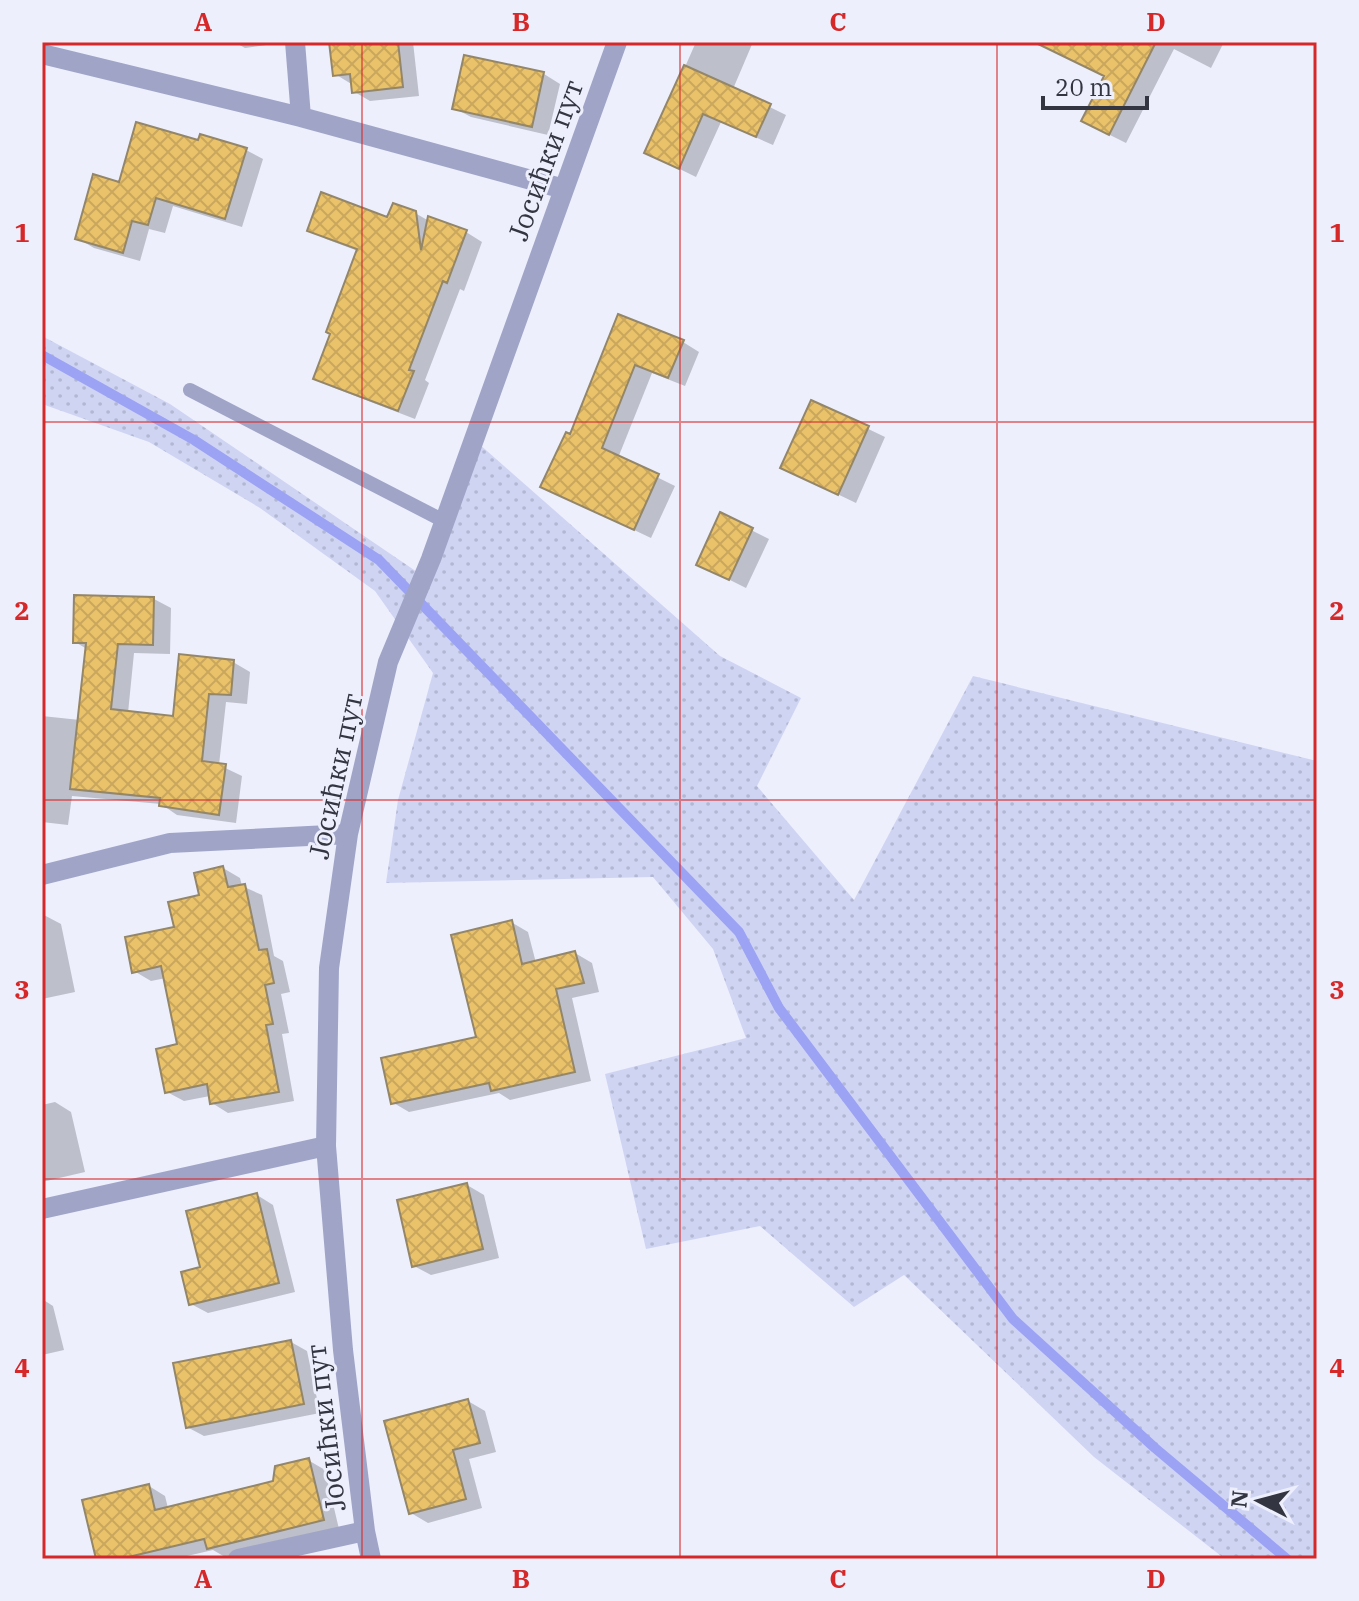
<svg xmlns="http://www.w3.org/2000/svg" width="1359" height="1601" font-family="'IBM Plex Serif',serif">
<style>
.grass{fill:url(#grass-dots)}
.shadow{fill:#0003}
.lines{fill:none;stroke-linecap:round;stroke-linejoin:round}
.stream{stroke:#9ca3f4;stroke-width:10}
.building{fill:url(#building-cross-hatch);stroke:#948669;stroke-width:2}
.service{stroke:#a0a5c8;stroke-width:14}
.minor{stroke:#a0a5c8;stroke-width:20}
.grid{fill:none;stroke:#d62828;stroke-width:2;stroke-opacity:0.55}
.labels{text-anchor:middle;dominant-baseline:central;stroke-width:6;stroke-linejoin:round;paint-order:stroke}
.street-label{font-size:28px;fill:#333541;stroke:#edeffd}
.neatline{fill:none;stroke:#d62828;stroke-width:3}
.grid-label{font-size:26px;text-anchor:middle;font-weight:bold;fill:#d62828}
</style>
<defs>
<pattern id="grass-dots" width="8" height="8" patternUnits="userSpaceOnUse" patternTransform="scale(2)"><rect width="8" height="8" fill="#cfd4f3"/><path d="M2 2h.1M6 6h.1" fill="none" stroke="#b2b7d2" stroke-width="1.8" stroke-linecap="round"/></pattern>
<pattern id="building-cross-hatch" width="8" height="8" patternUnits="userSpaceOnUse" patternTransform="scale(2)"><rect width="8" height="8" fill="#eac26a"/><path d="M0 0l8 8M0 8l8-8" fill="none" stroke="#c9a75d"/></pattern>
</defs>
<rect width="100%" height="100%" fill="#edeffd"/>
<path class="grass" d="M42,336L170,404L420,574L470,436L720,656L801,698L757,786L854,900L973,676L1317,761V1559H1225L1094,1457L904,1275L854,1307L760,1226L646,1249L605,1074L746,1038L713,949L653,877L386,883L398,800L433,673L375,591L260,508L149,442L42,404Z"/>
<path class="shadow" d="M234,42H281V43L245,48Z
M332,42H413L419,96L370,101L353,91V85L335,74Z
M696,42H753L733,89L786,115L773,145L721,122L696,177L647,153Z
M1038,42H1156L1162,45L1163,42H1224L1211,68L1174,49L1126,143L1100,130L1106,76Z
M466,57L544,74L560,84L548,135L471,117L454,108Z
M199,142L246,150L263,159L242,227L173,206L165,233L149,229L140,261L94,248L77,238L120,184Z
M415,213L429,221L466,232L482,242L464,291L460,289L425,380L429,383L415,419L332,387L316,378L358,251L326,239L309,230Z
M619,316L683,342L699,352L685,386L652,373L618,458L675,486L651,538L543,487L571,436Z
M812,402L885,437L856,503L783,468Z
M721,515L769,539L746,588L698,564Z
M154,599L171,608L170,654L134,653L128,713L174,718L233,662L250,672L247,704L226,702L219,765L242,776L236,823L177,815L161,804L72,796L68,825L42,822V716L80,720L87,649L75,642Z
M223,868L240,878L242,886L262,895L274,956L283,961L290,992L281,994L289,1033L282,1034L294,1101L228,1113L212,1103L210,1096L184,1101L167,1092L180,1046L166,978L151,981L134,971L176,928Z
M42,914L61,924L75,992L42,999Z
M511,922L528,932L536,963L575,953L592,963L599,992L572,998L591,1081L510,1100L499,1093L409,1112L392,1102L478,1039Z
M55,1102L71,1112L85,1172L42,1182V1105Z
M467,1185L484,1195L499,1258L431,1275L414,1266Z
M257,1195L273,1205L295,1292L208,1313L191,1304L202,1268Z
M42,1299L53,1306L64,1350L42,1355Z
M291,1342L307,1351L320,1413L204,1436L187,1427Z
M468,1401L485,1411L496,1452L469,1459L482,1508L428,1523L411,1513Z
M308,1460L325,1470L339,1529L225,1557L213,1550L174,1559H98L149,1486L165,1496L168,1508L275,1483Z"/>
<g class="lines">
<path class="stream" d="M42,355L194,440L379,560L739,932L779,1008L1013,1319L1155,1448L1287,1559"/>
</g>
<path class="building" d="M329,42H398L403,87L352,93L350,74L333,76Z
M1034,42H1156L1109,135L1081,121L1104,76Z
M464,55L544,72L532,127L452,109Z
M684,65L771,104L756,137L703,114L679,169L644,153Z
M136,122L198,140L200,134L247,148L225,219L156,198L148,225L132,221L123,253L75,239L93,174L119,182Z
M321,192L387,217L393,203L416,211L421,250L428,216L467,230L447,283L443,281L409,370L414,371L398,411L313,379L330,334L326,332L357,249L307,231Z
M618,314L684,340L668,378L635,365L602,448L659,474L634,530L540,487L566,432L570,434Z
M811,400L869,426L838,495L780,468Z
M720,512L753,528L729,580L696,565Z
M74,595L154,597L153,645L118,644L111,709L173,716L179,654L234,660L231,695L209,694L202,761L226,764L219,815L159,806L160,798L70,789L86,643H73Z
M223,866L228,887L245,884L259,950L267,949L274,983L265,985L273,1024L266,1025L279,1092L210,1104L207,1084L165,1093L156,1049L177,1044L161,966L132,973L125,937L174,927L168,902L199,895L194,873Z
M512,920L522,964L575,951L584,983L556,989L575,1072L491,1091L489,1083L391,1104L381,1058L476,1037L451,935Z
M467,1183L483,1249L412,1267L397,1200Z
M257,1193L279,1283L189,1305L181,1272L200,1267L186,1211Z
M291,1340L304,1404L186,1428L173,1363Z
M468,1399L480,1443L453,1450L466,1499L409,1514L384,1421Z
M309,1458L324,1520L207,1549L204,1539L120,1559H96L82,1500L149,1484L155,1510L273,1481L275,1466Z"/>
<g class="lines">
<path class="service" d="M190,390L444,521"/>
<path class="minor" d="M295,42L301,117
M42,54L301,117L564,189
M42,875L170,843L348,834
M42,1209L326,1146
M238,1559L365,1531
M371,1559L365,1531L343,1350L326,1146L329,968L348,834L388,662L431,559L617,42"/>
</g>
<path class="grid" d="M362,42V1559M680,42V1559M997,42V1559M42,422H1317M42,800H1317M42,1179H1317"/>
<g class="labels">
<g class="street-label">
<text transform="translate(545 160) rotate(-70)">Јосићки пут</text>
<text transform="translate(335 776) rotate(-78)">Јосићки пут</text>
<text transform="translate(325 1428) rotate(-97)">Јосићки пут</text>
</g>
</g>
<rect width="1359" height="1601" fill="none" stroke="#edeffd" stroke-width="88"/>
<g transform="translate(1259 1501) rotate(276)" stroke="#edeffd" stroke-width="6" paint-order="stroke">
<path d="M0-6L14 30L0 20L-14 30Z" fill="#333541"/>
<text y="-12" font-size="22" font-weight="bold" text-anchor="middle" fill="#333541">N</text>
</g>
<path d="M1043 96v12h104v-12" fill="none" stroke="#333541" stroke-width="4"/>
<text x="1055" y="96" font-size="24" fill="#333541" stroke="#edeffd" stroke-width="6" paint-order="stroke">20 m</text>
<rect x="44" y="44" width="1271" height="1513" class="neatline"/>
<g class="grid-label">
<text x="203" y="31">A</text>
<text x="521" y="31">B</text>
<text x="838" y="31">C</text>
<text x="1156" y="31">D</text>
<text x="22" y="242">1</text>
<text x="1337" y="242">1</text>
<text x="22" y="620">2</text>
<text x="1337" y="620">2</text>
<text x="22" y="999">3</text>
<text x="1337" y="999">3</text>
<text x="22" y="1377">4</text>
<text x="1337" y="1377">4</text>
<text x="203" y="1588">A</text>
<text x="521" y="1588">B</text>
<text x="838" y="1588">C</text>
<text x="1156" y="1588">D</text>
</g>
</svg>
